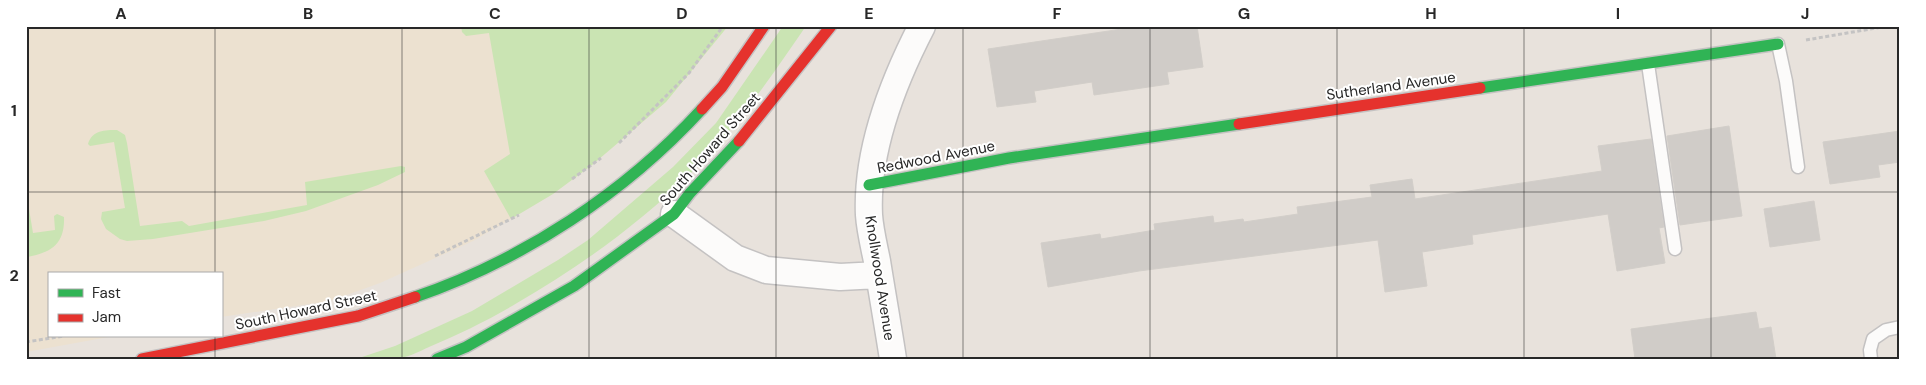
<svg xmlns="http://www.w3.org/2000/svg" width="1926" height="385" font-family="'DM Sans',sans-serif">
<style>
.education{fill:#ece1d0}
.green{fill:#cae4b3}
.building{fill:#d0ccc8;stroke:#d2cec9}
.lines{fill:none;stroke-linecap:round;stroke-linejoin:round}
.lane-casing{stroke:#c4c2c2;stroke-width:15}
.street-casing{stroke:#c4c2c2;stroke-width:29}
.fast-casing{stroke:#c4c2c2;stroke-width:14}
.jam-casing{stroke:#c4c2c2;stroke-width:14}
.path{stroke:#c4c3c3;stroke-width:3;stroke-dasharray:4 2.5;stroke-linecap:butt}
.lane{stroke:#fcfbfa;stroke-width:12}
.street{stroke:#fcfbfa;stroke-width:26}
.fast{stroke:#30b455;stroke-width:11}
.jam{stroke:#e5322d;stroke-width:11}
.grid{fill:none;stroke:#282828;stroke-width:1;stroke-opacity:0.55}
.labels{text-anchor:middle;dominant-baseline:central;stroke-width:4;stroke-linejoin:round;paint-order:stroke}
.street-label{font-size:15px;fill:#282828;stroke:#fff}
.neatline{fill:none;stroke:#282828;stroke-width:2}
.grid-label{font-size:16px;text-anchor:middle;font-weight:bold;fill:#282828}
</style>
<rect width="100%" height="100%" fill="#e8e2dc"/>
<path class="education" d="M26,26H728L666,102L592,165L553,194L473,241L380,283L330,301L221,317V274H49V336H114L26,352Z"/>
<path class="green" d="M461,26H728L666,102L592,165L553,194L511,219L484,171L510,154L489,33L466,36L462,32Z
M783,26H806C771,77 736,128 692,172C639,224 581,266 517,303C489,320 459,334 429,347C420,351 411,356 401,358C388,362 370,359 356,359L395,346L472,311L558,260L588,240L673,167L716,123Z
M117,130L125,135L127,143L140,226L182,221L189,226L307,205L305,182L401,166L405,167V172L378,185L306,211L264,221L153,239L127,241L120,239L106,229L101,219L102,212L125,208L114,142L90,146L88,144C92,130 105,130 117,130Z
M26,191L33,233L55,230L54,216L57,214L64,217C65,244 51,253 26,257Z"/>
<path class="building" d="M1142,26H1197L1203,67L1167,72L1169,84L1094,95L1092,82L1034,91L1036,102L997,107L988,49Z
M1729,126L1742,216L1680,225L1667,136Z
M1900,131V162L1878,165L1880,177L1830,184L1823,142Z
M1651,139L1664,227L1659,228L1665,263L1617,271L1608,214L1472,235L1473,244L1422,252L1427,286L1385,292L1378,240L1139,271L1048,287L1041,243L1100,234L1101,239L1155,230L1154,224L1213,216L1214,223L1243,219L1244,222L1298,214L1297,207L1372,197L1370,185L1412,179L1415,199L1602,171L1598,146Z
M1814,201L1820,240L1770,247L1764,209Z
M1756,312L1759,329L1771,327L1776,359H1635L1631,329Z"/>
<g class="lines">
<defs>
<path id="lane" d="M1778,44L1786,81L1798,167
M1648,64L1675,249
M1871,359L1870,350L1873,339L1886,330L1900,327"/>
<path id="street" d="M674,214L735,258L766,270L840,277L879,275
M893,359C888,326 882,293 877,261C874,246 870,230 869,215C866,151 893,82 922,26"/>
<path id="fast" d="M1480,88L1778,44
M869,185L1009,158L1239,124
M415,297C523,260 625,193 702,109
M437,359L466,347L574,286L674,214L690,193L739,141"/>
<path id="jam" d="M702,109L722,87L764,26
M1239,124L1480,88
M739,141L831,26
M142,359L358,316L415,297"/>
</defs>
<use href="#lane" class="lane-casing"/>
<use href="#street" class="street-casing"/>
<use href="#fast" class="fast-casing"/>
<use href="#jam" class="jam-casing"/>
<path class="path" d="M1806,40L1888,26
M619,143L689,73L723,26
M572,179L601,158
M435,256L519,215
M26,342L64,336"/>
<use href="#lane" class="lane"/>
<use href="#street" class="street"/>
<use href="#fast" class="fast"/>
<use href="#jam" class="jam"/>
</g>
<path class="grid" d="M215,26V274M402,26V359M589,26V359M776,26V359M963,26V359M1150,26V359M1337,26V359M1524,26V359M1711,26V359M26,192H1900M215,336V359"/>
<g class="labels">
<g class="street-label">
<text transform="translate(1391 86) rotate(-8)">Sutherland Avenue</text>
<text transform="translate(710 149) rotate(-49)">South Howard Street</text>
<text transform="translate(936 157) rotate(-11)">Redwood Avenue</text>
<text transform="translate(880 278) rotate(81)">Knollwood Avenue</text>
<text transform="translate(306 310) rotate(-12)">South Howard Street</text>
</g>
</g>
<rect width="1926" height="385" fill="none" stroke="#ffffff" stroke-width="55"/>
<rect x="48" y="272" width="175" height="65" fill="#ffffff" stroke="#a9a9a9"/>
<rect x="58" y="289" width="25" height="8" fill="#30b455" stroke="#a9a9a9"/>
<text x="92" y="298" font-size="15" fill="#282828">Fast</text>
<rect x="58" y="314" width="25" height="8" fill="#e5322d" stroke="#a9a9a9"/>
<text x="92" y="322" font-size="15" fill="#282828">Jam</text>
<rect x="28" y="28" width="1870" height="330" class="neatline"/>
<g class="grid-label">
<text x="121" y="19">A</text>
<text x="308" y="19">B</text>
<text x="495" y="19">C</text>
<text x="682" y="19">D</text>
<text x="869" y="19">E</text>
<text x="1057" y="19">F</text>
<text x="1244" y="19">G</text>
<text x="1431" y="19">H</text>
<text x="1618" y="19">I</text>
<text x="1805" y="19">J</text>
<text x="14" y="116">1</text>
<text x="14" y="281">2</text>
</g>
</svg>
